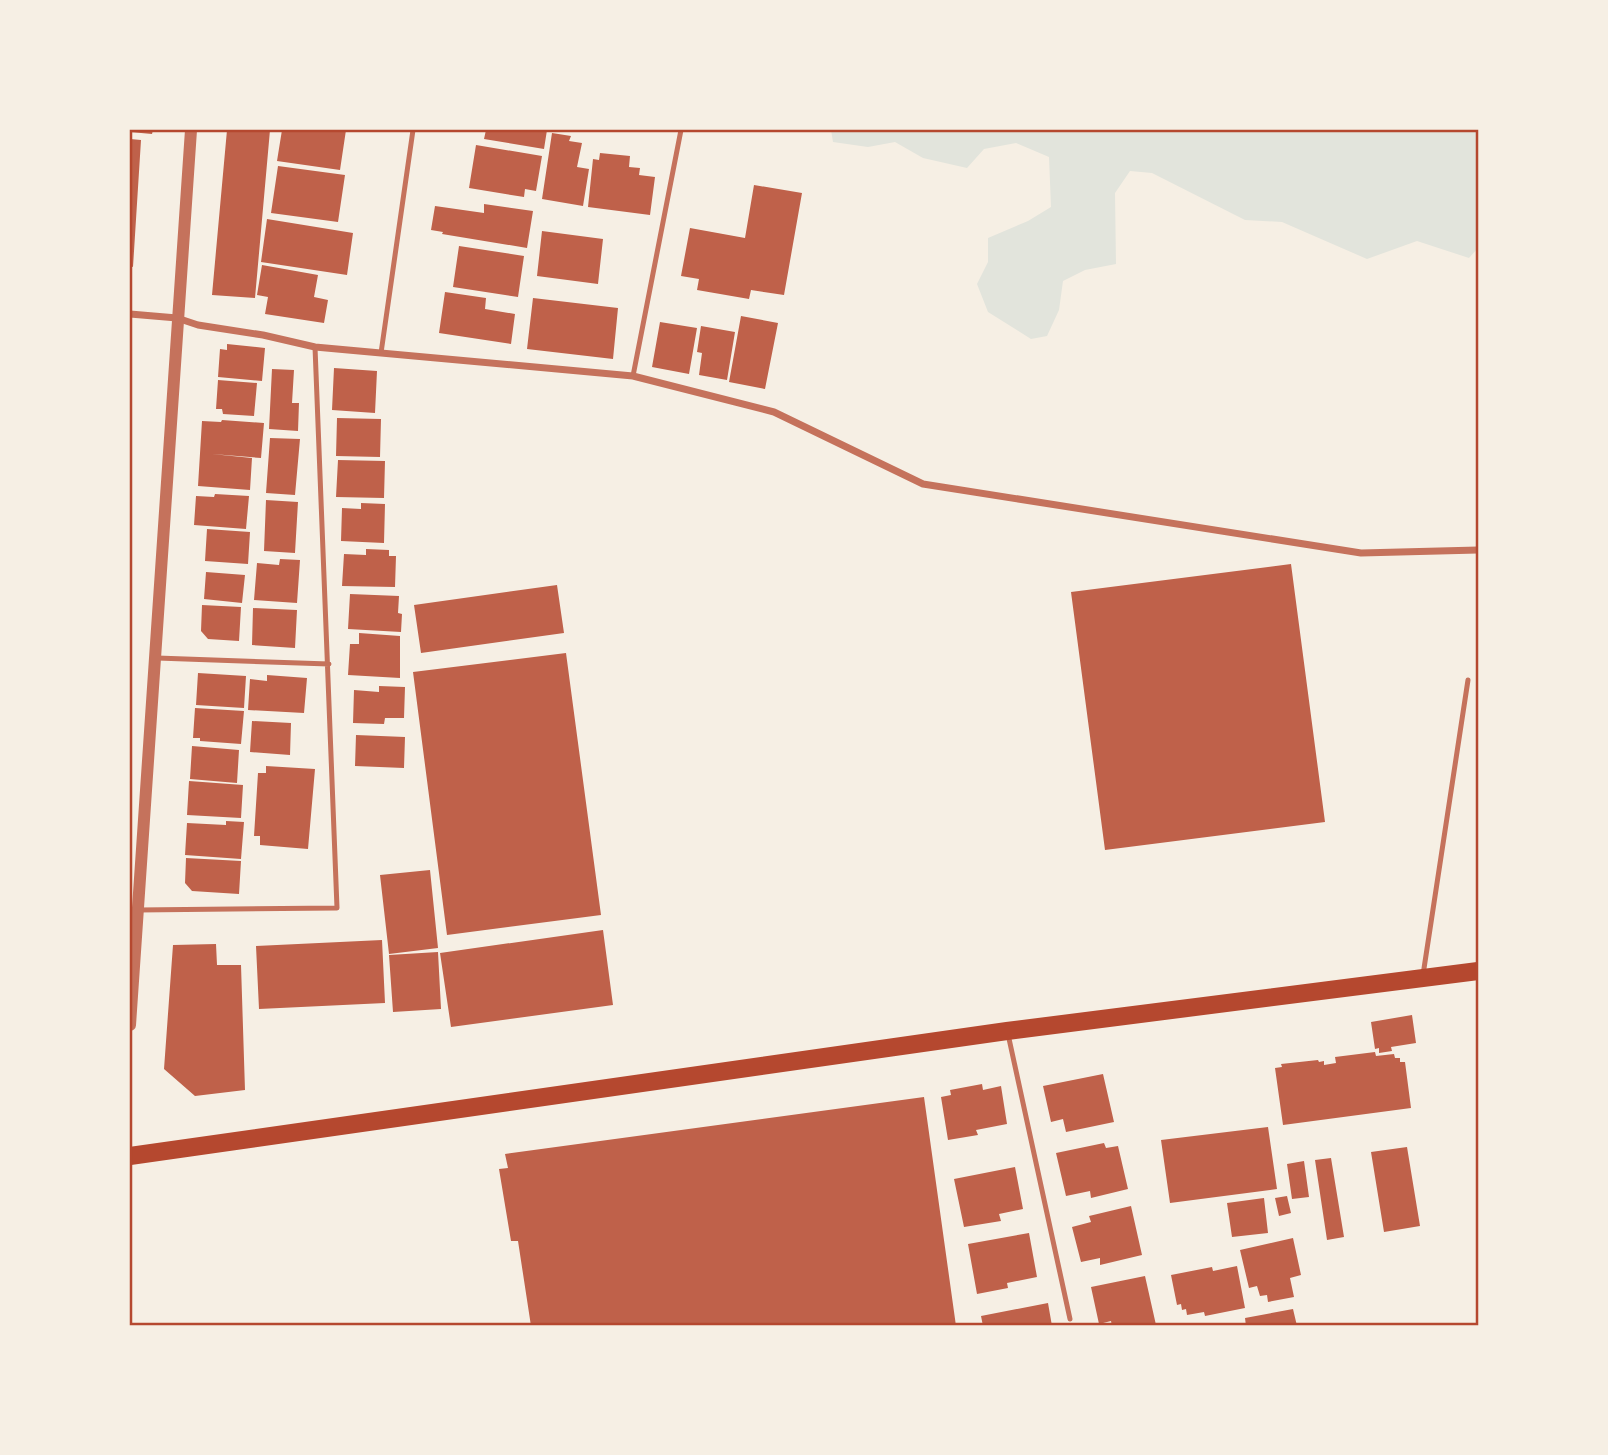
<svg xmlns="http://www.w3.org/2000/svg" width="1608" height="1455" font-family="'Playfair Display',serif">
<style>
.green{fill:#e2e4dc}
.building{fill:#bf614a}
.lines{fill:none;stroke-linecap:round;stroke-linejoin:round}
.service{stroke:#c5725c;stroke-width:5}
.minor{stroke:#c5725c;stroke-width:7}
.tertiary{stroke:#c5725c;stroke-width:12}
.primary{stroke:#b5482f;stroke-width:18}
.neatline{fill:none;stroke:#b5482f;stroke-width:2.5}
</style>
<rect width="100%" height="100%" fill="#f6efe4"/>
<path class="green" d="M831,130H1478V248L1469,258L1417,241L1367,259L1282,222L1245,220L1152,173L1130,171L1115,193L1116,264L1085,270L1063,281L1059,310L1047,336L1031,339L988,312L977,284L988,262V238L1028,221L1051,207L1049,157L1016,143L984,149L967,168L923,158L895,142L868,147L833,142Z"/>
<path class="building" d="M130,130H153L152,134L130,132Z
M227,130H270L255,298L212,295Z
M282,130H346L340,170L277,161Z
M486,130H547L544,149L484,139Z
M552,133L571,136L569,141L582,143L577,167L589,169L583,206L542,199Z
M130,139L141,140L133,267L130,266Z
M476,145L542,156L536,191L525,189L524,197L469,188Z
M600,153L630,156L629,167L640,168L639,175L655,177L650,215L588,207L593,159L599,160Z
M278,166L345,175L338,222L271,213Z
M754,185L802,193L784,295L751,290L749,299L697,290L699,279L681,276L690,228L745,238Z
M484,204L533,211L527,248L442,234L443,232L431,230L435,206L484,213Z
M267,219L353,233L347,275L261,262Z
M542,231L603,239L598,284L537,276Z
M459,246L524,256L518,297L453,287Z
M262,265L318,275L314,297L328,300L324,323L265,314L268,297L257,295Z
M445,292L486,298L485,309L515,314L511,344L439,333Z
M533,298L618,308L613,359L527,349Z
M741,316L778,323L765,389L729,382Z
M660,322L697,328L689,374L652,367Z
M701,326L735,332L727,380L699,375L702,353L697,352Z
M227,344L265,348L262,381L218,377L220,349L227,350Z
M334,368L377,371L375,413L332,410Z
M272,369L294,370L292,403H299L298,431L269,429Z
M218,380L257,383L254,416L223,414L222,409H216Z
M337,418L381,419L380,457L336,456Z
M222,420L264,423L261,458L212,454L252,458L250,490L198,486L202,421L221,422Z
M270,438L300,439L295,495L266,493Z
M338,460L385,461L384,498L336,497Z
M215,494L249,496L246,529L194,525L196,496L214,497Z
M266,500L298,502L295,553L264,551Z
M361,503L385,504L384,543L341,541L342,508L361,509Z
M207,529L250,532L248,564L205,561Z
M366,549L389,550V556H396L395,587L342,586L344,554L366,555Z
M280,559L300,560L297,603L254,600L257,563L279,565Z
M1291,564L1325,822L1105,850L1071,592Z
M206,572L245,575L242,603L204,599Z
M557,585L564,633L421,653L414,605Z
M350,594L399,596L398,613L402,614L401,632L348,629Z
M202,605L241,607L239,641L208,639L201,631Z
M253,608L297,610L295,648L252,645Z
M359,633L400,636V678L348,675L350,644H359Z
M566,653L601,915L447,935L413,672Z
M198,673L246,676L244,708L196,705Z
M267,675L307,678L304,713L248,710L250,679L267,681Z
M379,686L405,687L404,718H385L384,724L353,723L354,690L379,692Z
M195,708L244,711L241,744L200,741V738H193Z
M252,721L291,723L290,755L250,752Z
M356,735L405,737L404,768L355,766Z
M192,746L239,750L237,783L190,779Z
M266,766L315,769L308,849L260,845V836H254L258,773H266Z
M189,781L243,785L241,818L187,815Z
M226,821L244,822L241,859L185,855L187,823L226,825Z
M186,858L241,861L239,894L192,891L185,883Z
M430,870L438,948L389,954L380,875Z
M603,930L613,1005L451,1027L440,953Z
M382,940L385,1003L259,1009L256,946Z
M216,944L217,965H241L245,1090L195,1096L164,1069L173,945Z
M438,952L441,1009L393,1012L389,955Z
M1412,1015L1416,1043L1391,1047L1392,1051L1379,1053V1048L1375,1049L1371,1022Z
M1375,1052L1376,1056L1394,1054L1395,1058H1400V1062H1405L1411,1108L1283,1125L1275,1068L1282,1067L1281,1064L1318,1060L1319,1062L1324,1061V1065L1336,1063L1335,1057Z
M1103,1074L1114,1122L1066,1132L1063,1119L1051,1122L1043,1086Z
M982,1084L983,1090L1001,1086L1007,1124L976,1130L978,1135L948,1140L941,1097L951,1095L950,1090Z
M924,1097L956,1326H531L518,1241H511L499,1169L508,1168L505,1154Z
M1268,1127L1277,1189L1170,1203L1161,1140Z
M1104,1143L1106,1148L1118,1146L1128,1189L1091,1198L1090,1191L1066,1196L1056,1153Z
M1407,1147L1420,1226L1384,1232L1371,1152Z
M1331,1158L1344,1237L1327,1240L1315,1160Z
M1304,1161L1309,1197L1292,1199L1287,1164Z
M1015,1167L1023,1209L999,1214L1001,1221L964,1227L954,1179Z
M1287,1196L1291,1213L1279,1216L1275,1198Z
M1264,1198L1268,1233L1232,1237L1227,1203Z
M1131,1206L1142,1255L1100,1265V1258L1081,1262L1072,1227L1091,1222L1089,1216Z
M1029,1233L1037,1277L1007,1283L1008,1288L977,1294L968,1244Z
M1293,1238L1301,1275L1290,1278L1294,1297L1268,1302L1267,1295L1260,1296L1257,1286L1249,1288L1240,1250Z
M1237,1266L1245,1308L1205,1316L1204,1312L1187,1315L1186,1309L1182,1310L1181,1304L1177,1305L1171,1275L1212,1267L1213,1271Z
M1145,1276L1156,1325L1112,1326L1111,1321L1099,1324L1091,1287Z
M1048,1303L1052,1326H983L981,1316Z
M1293,1309L1297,1326H1246L1245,1318Z"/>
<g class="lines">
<path class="service" d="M381,353L413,130
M633,376L681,130
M157,658L329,664
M138,910L337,908L315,347
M1423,975L1468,680
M1008,1034L1070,1319"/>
<path class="minor" d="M130,314L177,318L198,325L263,335L315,347L633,376L774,412L923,484L1361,553L1478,550"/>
<path class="tertiary" d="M130,1025L191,130"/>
<path class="primary" d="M130,1156L1007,1031L1478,971"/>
</g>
<rect width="1608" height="1455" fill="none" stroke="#f6efe4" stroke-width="262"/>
<rect x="131" y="131" width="1346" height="1193" class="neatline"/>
</svg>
